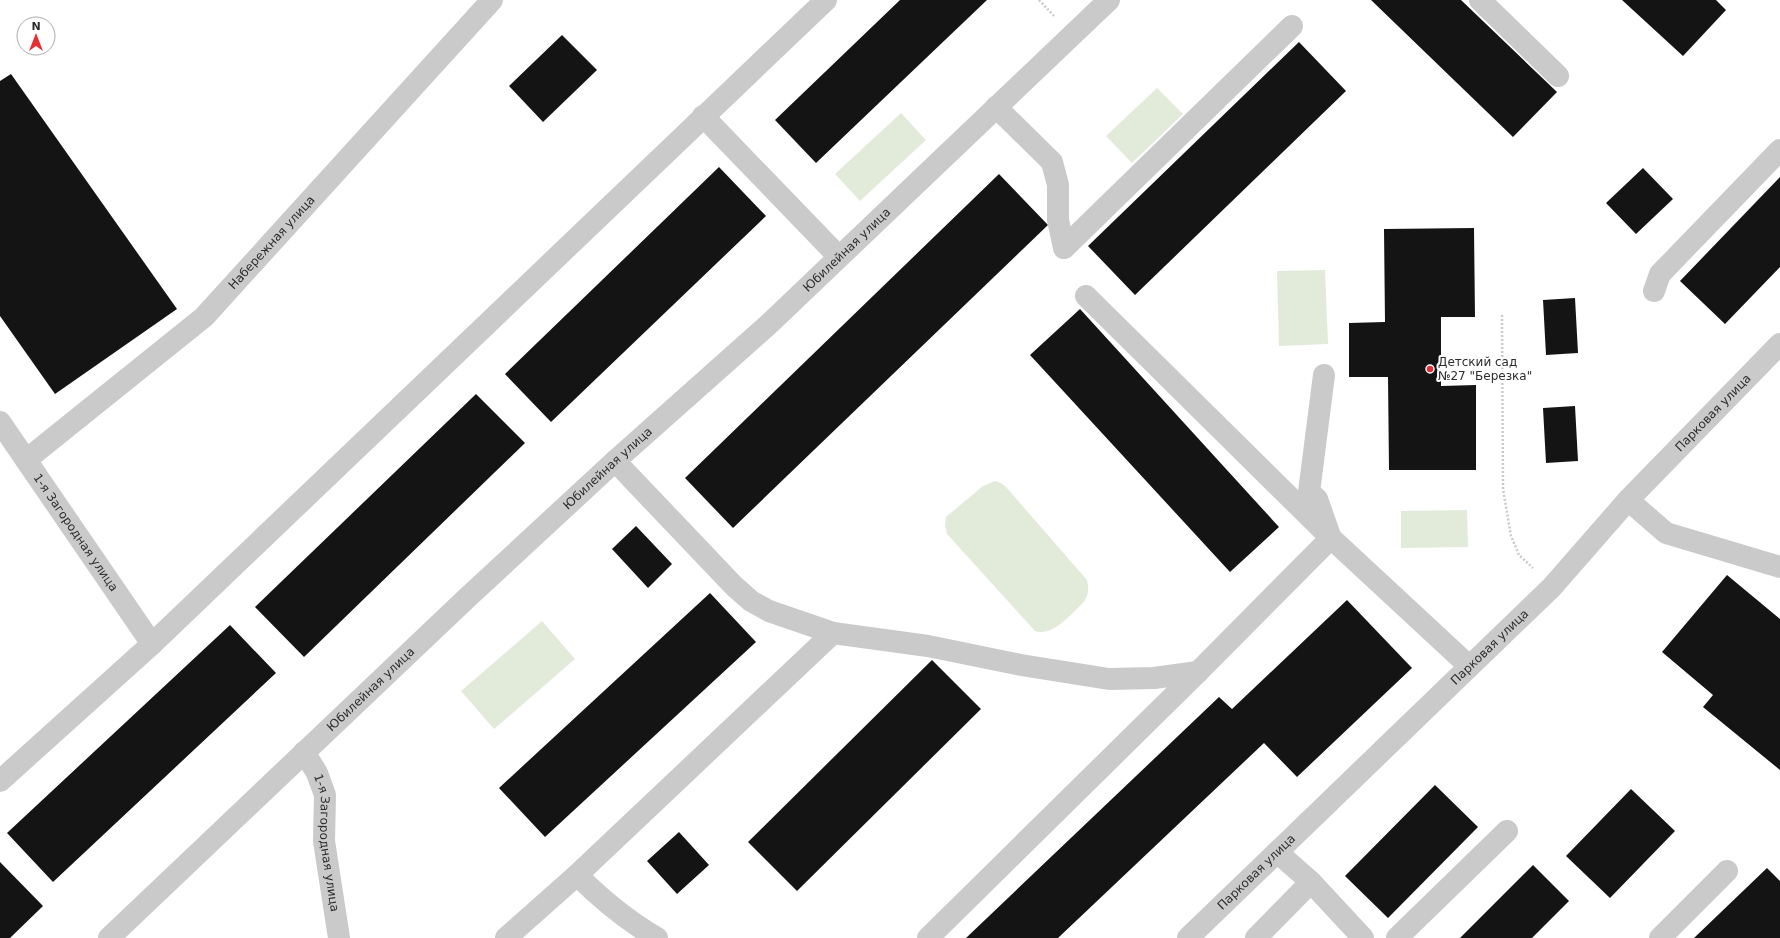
<svg xmlns="http://www.w3.org/2000/svg" width="1780" height="938" font-family="'DejaVu Sans',sans-serif">
<style>
.green{fill:#e2ebda}
.building{fill:#141414}
.lines{fill:none;stroke-linecap:round;stroke-linejoin:round}
.path{stroke:#cacaca;stroke-width:2.5;stroke-dasharray:2 2;stroke-linecap:butt}
.minor{stroke:#cacaca;stroke-width:22}
.poi-dot{fill:#e62d31;stroke:#fff;stroke-width:1.5}
.labels{text-anchor:middle;dominant-baseline:central;stroke-width:4;stroke-linejoin:round;paint-order:stroke}
.street-label{font-size:12px;fill:#2d2d2d;stroke:#fff}
.poi-label{font-size:12px;fill:#2d2d2d;stroke:#fff;text-anchor:start}
</style>
<rect width="100%" height="100%" fill="#fff"/>
<path class="green" d="M1157,88L1183,114L1132,163L1106,136Z
M901,113L926,140L860,201L835,174Z
M1325,270L1328,344L1279,346L1277,271Z
M995,481L1001,483L1006,487L1087,580C1089,589 1089,595 1083,603C1071,614 1053,637 1035,631L947,534L945,526L946,517L983,486Z
M1467,510L1468,547L1401,548V511Z
M542,621L575,659L494,729L461,691Z"/>
<path class="building" d="M900,0H987L816,163L775,120Z
M1371,0H1461L1557,92L1513,137Z
M1622,0H1716L1726,10L1683,56Z
M562,35L597,70L543,122L509,86Z
M1299,42L1346,91L1135,295L1088,246Z
M11,74L177,309L55,394L0,316V81Z
M719,167L766,216L551,422L505,374Z
M1643,168L1673,199L1636,234L1606,203Z
M999,174L1048,225L733,528L685,478Z
M1780,177V267L1725,324L1680,281Z
M1474,228L1475,317H1441V386L1476,385V470H1389L1388,377H1349V323L1385,322L1384,229Z
M1575,298L1578,353L1546,355L1543,300Z
M1080,309L1279,527L1230,572L1030,355Z
M476,394L525,443L304,657L255,607Z
M1575,406L1578,461L1546,463L1543,408Z
M636,526L672,564L648,588L612,549Z
M1727,575L1780,619V770L1703,707L1713,695L1662,652Z
M710,593L756,642L545,837L499,788Z
M1347,600L1412,668L1297,777L1264,743L1058,938H966L1219,697L1232,709Z
M230,625L276,673L53,882L7,833Z
M932,660L981,709L797,891L748,842Z
M1435,785L1478,827L1388,918L1345,876Z
M1631,789L1675,831L1610,898L1566,856Z
M679,832L709,865L677,894L647,861Z
M0,862L43,906L10,938H0Z
M1533,865L1569,901L1532,938H1460Z
M1767,868L1780,881V938H1694Z"/>
<g class="lines">
<path class="path" d="M1039,0L1054,16
M1502,315L1503,489L1511,536L1519,555L1533,568"/>
<g class="minor">
<path d="M1480,0L1558,76"/>
<path d="M996,107L1052,162L1058,185V220L1064,248"/>
<path d="M703,116L839,257"/>
<path d="M1064,248L1292,26"/>
<path d="M1654,291L1660,274L1780,150"/>
<path d="M1086,296L1331,538"/>
<path d="M1324,375L1309,492L1317,499L1329,533"/>
<path id="s1" d="M0,422L152,644"/>
<path id="s2" d="M26,460L204,317L492,0"/>
<path d="M615,461L734,586L751,601L769,611L833,633L928,646L1021,665L1109,679L1154,678L1198,672"/>
<path d="M1628,500L1666,533L1780,567"/>
<path id="s3" d="M304,752L317,773L325,795L324,841L339,938"/>
<path d="M0,781L152,644L826,0"/>
<path d="M1277,852L1311,882L1363,938"/>
<path id="s4" d="M109,938L468,597L615,461L769,324L1109,0"/>
<path d="M506,938L577,875"/>
<path d="M657,938C626,920 602,900 577,875L833,633"/>
<path d="M928,938L1198,672L1331,538L1469,666"/>
<path id="s5" d="M1188,938L1552,587L1628,500L1780,344"/>
<path d="M1256,938L1311,882"/>
<path d="M1397,938L1507,831"/>
<path d="M1660,938L1727,871"/>
</g>
</g>
<circle class="poi-dot" cx="1430" cy="369" r="4"/>
<g class="labels">
<g class="street-label">
<text stroke="none"><textPath href="#s2" startOffset="329">Набережная улица</textPath></text>
<text stroke="none"><textPath href="#s4" startOffset="1009">Юбилейная улица</textPath></text>
<text stroke="none"><textPath href="#s5" startOffset="743">Парковая улица</textPath></text>
<text stroke="none"><textPath href="#s4" startOffset="685">Юбилейная улица</textPath></text>
<text stroke="none"><textPath href="#s1" startOffset="134">1-я Загородная улица</textPath></text>
<text stroke="none"><textPath href="#s5" startOffset="419">Парковая улица</textPath></text>
<text stroke="none"><textPath href="#s4" startOffset="361">Юбилейная улица</textPath></text>
<text stroke="none"><textPath href="#s3" startOffset="96">1-я Загородная улица</textPath></text>
<text stroke="none"><textPath href="#s5" startOffset="95">Парковая улица</textPath></text>
</g>
<g class="poi-label">
<text x="1438" y="362">Детский сад<tspan x="1438" dy="14">№27 "Березка"</tspan></text>
</g>
</g>
<g transform="translate(36 36)"><circle r="19" fill="#ffffff" stroke="#ababab"/>
<path d="M0-3L7 15L0 10L-7 15Z" fill="#e62d31"/>
<text y="-6" font-size="11" font-weight="bold" text-anchor="middle" fill="#2d2d2d">N</text>
</g>
</svg>
